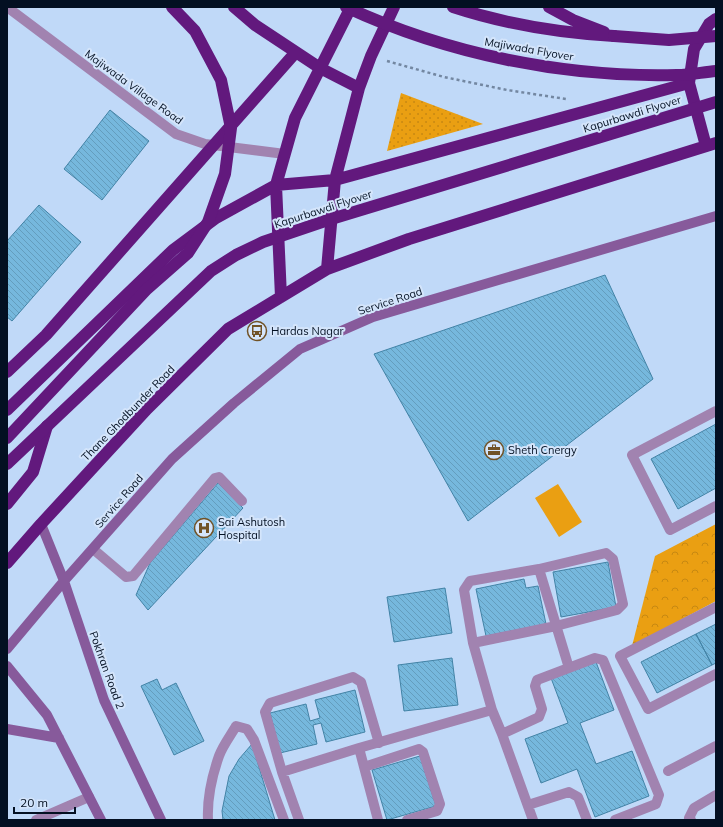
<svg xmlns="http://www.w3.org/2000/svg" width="723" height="827" font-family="Mulish,sans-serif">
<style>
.grass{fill:url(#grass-dots)}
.park{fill:url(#park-crowns)}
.pitch{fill:#ea9f12}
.building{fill:url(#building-back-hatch);stroke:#4283a6}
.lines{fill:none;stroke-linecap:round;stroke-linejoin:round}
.path{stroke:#7387a1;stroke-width:2.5;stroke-dasharray:3 3;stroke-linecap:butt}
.lane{stroke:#a183b0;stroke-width:10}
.street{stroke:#a183b0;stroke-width:10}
.secondary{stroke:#875a9b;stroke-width:10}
.highway{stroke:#62197d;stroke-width:12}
.highway-bridge{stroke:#62197d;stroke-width:12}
.labels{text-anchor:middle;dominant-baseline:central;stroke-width:4;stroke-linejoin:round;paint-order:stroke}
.street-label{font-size:11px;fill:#031022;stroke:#d4e5fb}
.poi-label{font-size:11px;fill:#031022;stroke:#d4e5fb;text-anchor:start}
</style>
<defs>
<pattern id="grass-dots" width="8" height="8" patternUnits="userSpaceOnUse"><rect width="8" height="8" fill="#ea9f12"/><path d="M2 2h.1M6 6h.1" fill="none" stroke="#c78811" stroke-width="1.8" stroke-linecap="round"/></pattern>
<pattern id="park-crowns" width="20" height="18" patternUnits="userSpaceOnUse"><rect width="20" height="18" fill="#ea9f12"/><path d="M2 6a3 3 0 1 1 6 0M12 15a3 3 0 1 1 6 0" fill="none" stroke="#c78811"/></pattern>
<pattern id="building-back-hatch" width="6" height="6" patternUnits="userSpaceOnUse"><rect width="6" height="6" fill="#76b8dd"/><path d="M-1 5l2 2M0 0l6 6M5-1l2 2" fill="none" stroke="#649dbd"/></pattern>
</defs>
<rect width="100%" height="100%" fill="#c0d9f8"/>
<path class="grass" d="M401,93L483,124L387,151Z"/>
<path class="park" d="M716,524V601L632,646L655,556Z"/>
<path class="pitch" d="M558,484L582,522L559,537L535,498Z"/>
<path class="building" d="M110,110L149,141L102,200L64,169Z
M39,205L81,242L12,321L7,317V241Z
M605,275L653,379L468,521L374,354Z
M716,424V488L678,509L651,459Z
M218,483L243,508L148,610L136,595L150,563Z
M608,562L616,607L561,617L553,572Z
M524,579L526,588L538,586L546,624L486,636L476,589Z
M445,588L452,633L394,642L387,597Z
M716,624V663L712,665L696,634Z
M696,634L712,665L657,693L641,662Z
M452,658L458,705L404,711L398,665Z
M596,662L614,710L580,723L596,764L632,751L649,796L595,817L577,769L541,783L525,739L568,723L551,678Z
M157,679L162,690L176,683L204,741L174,755L141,686Z
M355,690L365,732L326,742L321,723L313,725L317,744L280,753L270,713L306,704L310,721L320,718L315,700Z
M252,744L275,820H223L222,811L229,776L239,759Z
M420,756L436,806L387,820L372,770Z"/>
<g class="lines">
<path class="path" d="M387,61L444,77L507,90L566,99"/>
<path class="lane" d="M716,411L632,455L670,530L716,506
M716,607L620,656L648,709L716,674
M691,820L689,818L694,808L716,795"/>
<path class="street" d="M7,7L176,134L205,144L285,154
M93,549L126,577L133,576L215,478L219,477L242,501
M539,569L569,668
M473,643L556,626L617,610L623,604L613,559L606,553L539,569L470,581L464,590L473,643L492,710
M502,734L539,717L542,709L535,686L537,680L595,658L603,660L659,795L656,804L615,820
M359,748L378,820
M364,767L419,749L423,752L440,804L437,811L407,820
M668,771L716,746
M282,772L265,712L270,703L353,677L361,682L379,743
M528,805L569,792L578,797L587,820
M36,820L89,797
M208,820C207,799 212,776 219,756C223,745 231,735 236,726L247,729L254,740L284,820
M299,820L282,772L359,748L492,710L502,734L533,820"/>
<path class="secondary" d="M41,524L64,581L104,700L161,820
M7,649L64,581L172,459L234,403L300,349L373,317L716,216
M7,666L47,715L101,820
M7,729L59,738"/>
<path class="highway" d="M234,7L255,25L320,68L359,88
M453,7C505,24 560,33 614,36
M549,7L573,20L604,32
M706,146L689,83L694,49L709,24L716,19
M327,269L335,180L359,88L371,56L394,7
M281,297L276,185L295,118L351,7
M7,372L46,335L296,52
M7,410L173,250L216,218L276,185L335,180L689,83
M7,504L33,472L47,426
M7,563L41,524L147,409L228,329L327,269L409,239L716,143"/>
<path class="highway-bridge" d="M346,7C447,54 565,78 677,75C690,75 703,72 716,71
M614,36L669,40L716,36
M7,438L147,289L188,253L208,222L225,174L231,128L221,80L195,31L172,7
M7,464L211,271L236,255L263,242L328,220L716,102"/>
</g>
<defs>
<symbol id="bus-ring" viewBox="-11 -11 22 22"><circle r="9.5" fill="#d4e5fb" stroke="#705226" stroke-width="1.5"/><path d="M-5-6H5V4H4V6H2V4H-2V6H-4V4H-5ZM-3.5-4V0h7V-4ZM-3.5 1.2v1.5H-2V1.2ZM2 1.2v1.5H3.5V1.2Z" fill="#705226"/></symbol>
<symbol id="office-ring" viewBox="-11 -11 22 22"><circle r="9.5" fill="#d4e5fb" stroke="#705226" stroke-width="1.5"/><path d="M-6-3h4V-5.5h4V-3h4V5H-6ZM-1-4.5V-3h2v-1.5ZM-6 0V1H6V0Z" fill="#705226"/></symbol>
<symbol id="hospital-ring" viewBox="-11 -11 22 22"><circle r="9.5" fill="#d4e5fb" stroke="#705226" stroke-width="1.5"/><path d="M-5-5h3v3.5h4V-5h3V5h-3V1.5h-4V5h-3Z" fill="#705226"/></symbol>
</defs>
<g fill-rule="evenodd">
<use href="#bus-ring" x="246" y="320" width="22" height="22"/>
<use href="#office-ring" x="483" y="439" width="22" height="22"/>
<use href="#hospital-ring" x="193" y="517" width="22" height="22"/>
</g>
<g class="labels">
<g class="street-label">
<text transform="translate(529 49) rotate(10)">Majiwada Flyover</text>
<text transform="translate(134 87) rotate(36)">Majiwada Village Road</text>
<text transform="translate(632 114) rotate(-17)">Kapurbawdi Flyover</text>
<text transform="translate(323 209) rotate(-18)">Kapurbawdi Flyover</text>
<text transform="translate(390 301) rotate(-18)">Service Road</text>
<text transform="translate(128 413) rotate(-46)">Thane Ghodbunder Road</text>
<text transform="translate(119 501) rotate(-49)">Service Road</text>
<text transform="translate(107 670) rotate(70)">Pokhran Road 2</text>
</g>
<g class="poi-label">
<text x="271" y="331">Hardas Nagar</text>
<text x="508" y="450">Sheth Cnergy</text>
<text x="218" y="522">Sai Ashutosh<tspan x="218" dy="13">Hospital</tspan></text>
</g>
</g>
<rect width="723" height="827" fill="none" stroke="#031022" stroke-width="16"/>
<path d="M14 807v6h61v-6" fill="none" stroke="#031022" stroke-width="2"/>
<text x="20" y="807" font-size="12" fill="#031022" stroke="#d4e5fb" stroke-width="3" paint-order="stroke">20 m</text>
</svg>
